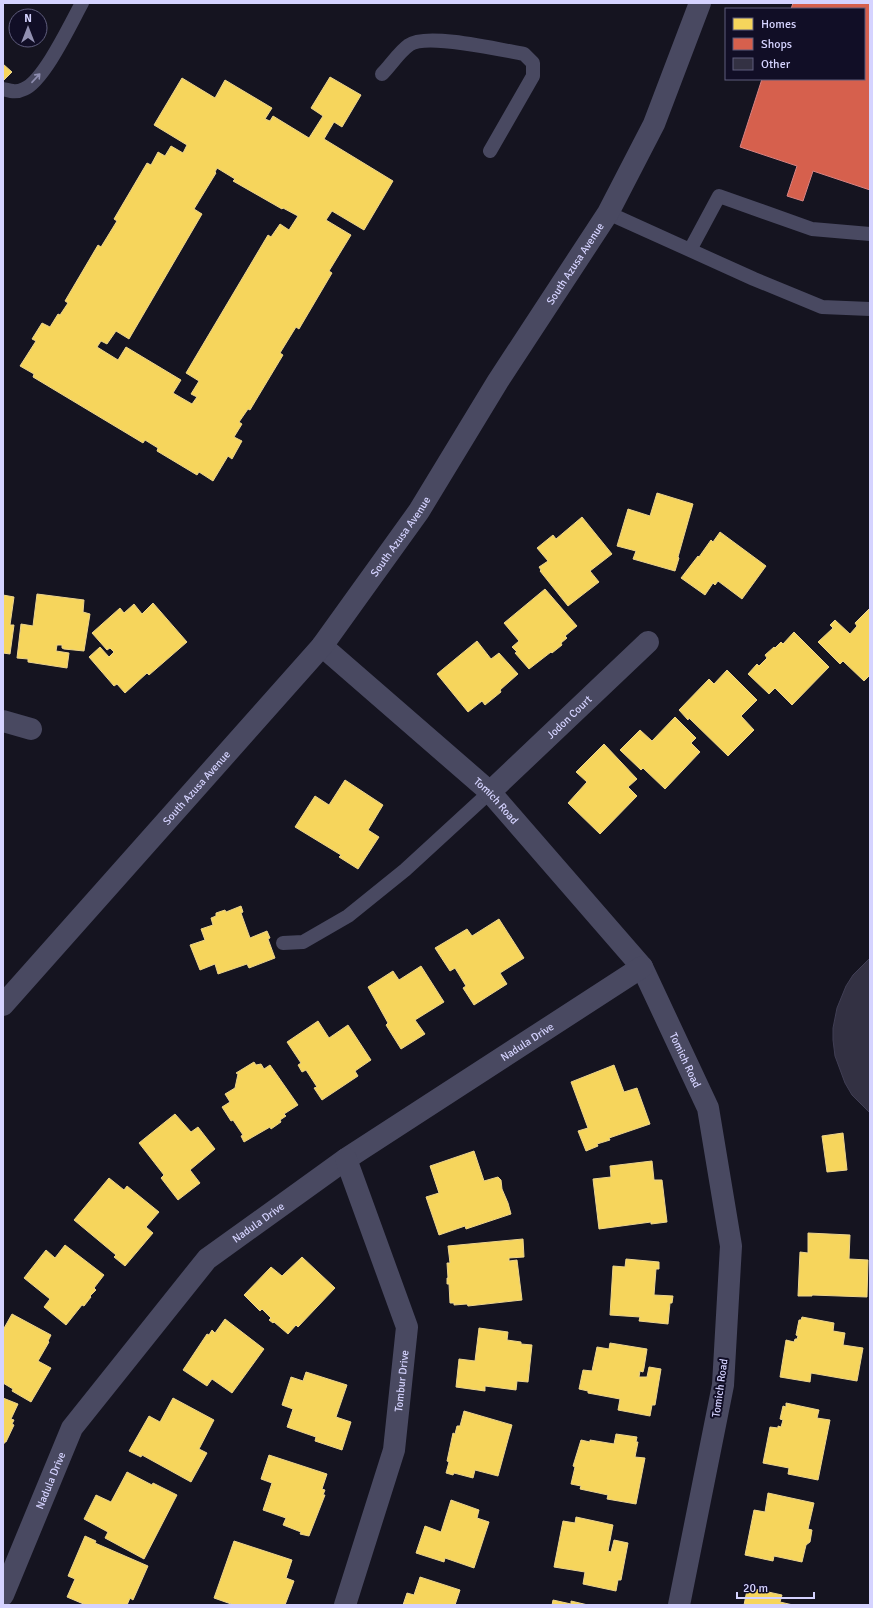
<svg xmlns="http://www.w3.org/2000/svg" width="873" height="1608" font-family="Signika,sans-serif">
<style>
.homes{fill:#f6d55c;stroke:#ecd48d;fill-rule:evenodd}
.shops{fill:#d6604d;stroke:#d68282}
.building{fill:#333143;stroke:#403e54}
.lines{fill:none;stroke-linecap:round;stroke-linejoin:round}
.service{stroke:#494961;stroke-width:14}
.minor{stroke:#494961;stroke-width:22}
.tertiary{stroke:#494961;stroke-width:22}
.oneway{stroke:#8f8eb0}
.labels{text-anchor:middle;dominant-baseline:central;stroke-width:4;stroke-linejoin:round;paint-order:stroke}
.street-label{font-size:11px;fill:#d5d3ff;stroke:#110e26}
</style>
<rect width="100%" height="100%" fill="#151420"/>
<path class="homes" d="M3,64L12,72L3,81Z
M330,77L361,95L342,127L334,122L324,139L393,181L364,230L332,211L326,220L351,235L329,271L332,273L299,329L296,327L280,353L283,355L250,410L248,409L239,422L242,424L234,437L242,441L232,459L228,456L213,481L199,472L197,475L157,451L158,448L145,440L143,443L33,377L34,374L20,366L36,341L32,339L42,323L50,327L58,314L60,315L68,303L65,301L98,245L101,247L117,221L114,219L147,163L151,165L158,152L165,156L171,146L183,153L187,145L154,125L182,78L215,98L225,80L272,108L265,119L270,121L273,116L309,138L323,116L311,108ZM217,168L235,179L233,181L282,209L283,208L298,216L289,230L280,224L271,237L268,235L186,373L199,381L191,394L197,397L192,404L173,393L181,380L126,347L118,360L97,347L101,341L107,344L116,331L129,339L202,214L194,209L216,173L215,172Z
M657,493L693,504L678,557L679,558L675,571L633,559L636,551L617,546L628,509L650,516Z
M582,517L612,554L590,571L599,582L568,606L540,571L541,570L539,567L548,561L537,548L553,535L556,539Z
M720,532L766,566L742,599L718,581L715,585L713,583L705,595L681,578L698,556L699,557L711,540L713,542Z
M545,589L577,626L565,636L567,638L561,643L562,645L552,653L551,652L529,669L515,653L517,652L512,647L519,641L504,623Z
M37,594L84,600L83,612L90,614L84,651L64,649L62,648V645H57L56,651L69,653L67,668L28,662V659L17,658L21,624L33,626Z
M3,595L14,597L10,625H14L10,654L3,653Z
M153,603L187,642L149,675L147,673L125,693L117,684L114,686L89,657L100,647L109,657L114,652L110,648L107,650L92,633L120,608L124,613L134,604L142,614Z
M870,608V675L864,681L843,661L840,664L818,642L833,628L830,625L835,620L850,634L857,626L855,623Z
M794,632L829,667L792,705L775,688L769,694L748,674L757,664L759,666L767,658L765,655L774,647L775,648L781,642L783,644Z
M477,641L491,659L499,653L518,674L500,690L501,692L485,705L482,701L468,712L437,674Z
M727,670L757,700L741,716L754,730L728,756L689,718L688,720L679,710L709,679L714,684Z
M675,717L696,738L691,743L700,752L665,789L643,768L641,770L620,750L640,730L652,741Z
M604,744L637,779L628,787L637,796L600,834L568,803L587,782L576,772Z
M345,780L383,805L368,830L379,837L358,869L339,857L341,855L295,827L315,796L329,805Z
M241,906L243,912L241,913L250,938L267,931L270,938L268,939L275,958L249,968L247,964L218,974L215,964L200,970L190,945L205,940L201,929L213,925L211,918L216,916V913L225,910L226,912Z
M499,919L524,958L500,973L507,984L474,1005L463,988L466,986L455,968L450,971L435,948L467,929L472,936Z
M421,966L444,1002L415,1020L425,1034L401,1049L386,1025L388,1023L368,987L393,971L399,980Z
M318,1021L329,1038L348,1025L371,1060L355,1071L358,1076L322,1100L314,1088L317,1087L306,1070L302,1072L298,1065L301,1063L287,1042Z
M254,1062L256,1065L261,1064L264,1069L270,1065L298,1105L284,1114L286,1116L280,1120L281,1122L271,1129L270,1127L244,1142L241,1136L243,1135L233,1120L231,1121L222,1107L230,1102L225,1094L235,1088L238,1074L236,1073Z
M614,1065L624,1092L637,1088L650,1124L609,1138L610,1140L597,1144L598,1146L586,1151L578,1131L588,1128L571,1082Z
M175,1114L191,1132L198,1127L215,1149L190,1170L200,1183L178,1200L161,1178L164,1175L139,1143Z
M843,1133L847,1170L827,1172L822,1136Z
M474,1151L484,1181L498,1177L501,1180L502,1189L508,1203L511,1214L466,1229L465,1226L439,1235L426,1197L439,1193L430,1166Z
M652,1161L654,1180H662L667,1222L651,1224V1222L599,1229L593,1179L611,1177L610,1166Z
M109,1178L124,1190L127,1186L159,1212L146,1227L153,1233L125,1266L114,1257L116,1255L74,1220Z
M808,1233L850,1235L849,1259L868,1260L867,1297L812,1295V1296H798L800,1252L808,1253Z
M523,1239L524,1257L509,1258V1261L517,1260L522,1300L468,1306L467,1304L454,1305V1303H450L449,1284H447V1278H448L447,1263H450L448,1246Z
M65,1245L104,1275L94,1288L96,1290L90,1296L91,1297L84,1306L82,1305L66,1325L44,1307L50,1299L24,1278L46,1250L55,1258Z
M302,1257L335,1288L298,1327L296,1325L288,1334L274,1322L273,1323L269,1320L271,1318L262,1309L260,1311L244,1295L271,1267L282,1276Z
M626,1259L659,1262V1269H656L654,1295L673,1296L672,1303H670L668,1324L639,1321L640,1317L610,1315L613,1266L625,1267Z
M12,1314L51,1335L48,1341L49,1342L38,1361L51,1368L31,1402L12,1391L13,1389L3,1383V1330Z
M802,1317L834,1323L833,1331L845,1333L843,1345L863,1348L857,1381L811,1373L810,1382L780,1377L786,1340L794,1342L795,1339H797L798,1336L796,1335L799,1320H801Z
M225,1319L264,1349L232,1393L212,1379L207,1386L183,1370L207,1334L209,1335L212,1330L215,1333Z
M479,1328L508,1332L507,1340L521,1342V1344L532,1345L528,1382L517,1381L516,1390L485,1386V1391L456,1387L459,1359L475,1361Z
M610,1343L647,1349L644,1368L643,1372L640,1371L639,1377H647L649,1367L661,1369L655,1405H652L650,1416L618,1410L620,1399L588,1393V1391L579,1389L583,1370L592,1371L597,1347L609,1349Z
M306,1372L347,1385L336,1417L351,1422L342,1450L315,1441L316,1437L287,1427L293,1409L282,1405L291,1377L303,1381Z
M3,1398L18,1404L11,1419L14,1420L12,1424L14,1425L6,1442H5L3,1445Z
M173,1398L214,1420L199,1449L207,1453L191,1482L142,1455L141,1457L129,1451L149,1416L160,1422Z
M786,1403L819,1410L817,1418L830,1420L818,1480L788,1474L789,1468L763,1463L770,1427L778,1428V1426L781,1427L783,1420L780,1419L783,1406L786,1407Z
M464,1411L512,1425L498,1476L475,1470L473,1478L454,1473L453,1475L446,1473L449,1462L447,1461L453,1433L455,1434L457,1426H460Z
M616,1434L637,1437L636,1442H638L635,1457L645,1458L636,1504L607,1499L608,1495L580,1489L581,1486L571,1484L575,1467L573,1466L581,1440L590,1442V1440L614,1444Z
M269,1455L327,1474L322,1489L325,1490L323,1495H325L309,1536L300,1534L301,1532L283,1525L286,1518L263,1510L272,1483L261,1479Z
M127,1472L152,1485L153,1483L177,1495L144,1559L105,1538L108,1532L84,1519L96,1495L111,1502Z
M768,1493L814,1503L808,1529L812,1530L810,1542L806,1545L802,1562L774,1556L773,1561L745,1555L754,1510L765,1512Z
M451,1500L479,1510L477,1518L489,1522L474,1568L445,1558L444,1562L416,1553L425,1526L441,1532Z
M576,1517L613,1525L608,1551L611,1552L614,1540L628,1543L621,1580H618L616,1591L583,1584L585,1572L554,1567L563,1521L575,1523Z
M85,1536L96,1541L95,1543L148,1566L133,1600L130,1598L127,1605H86L67,1597L75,1579L68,1576Z
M234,1541L292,1560L286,1578L294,1581L285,1605H234L214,1598Z
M420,1577L460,1590L455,1605H403L407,1593L414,1595Z
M750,1588L782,1595L780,1602L793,1605H744L747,1590L749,1591Z
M553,1600L571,1604V1601L588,1605H552Z"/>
<path class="shops" d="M793,3H870V190L813,171L803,201L787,196L797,166L740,147L762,79H864V9H791Z"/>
<path class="building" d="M870,958V1113L852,1095L845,1083L835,1056L833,1040V1028L837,1008L846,986L853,975Z"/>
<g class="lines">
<path class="service" d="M382,74C391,65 399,52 409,45C426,32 501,50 524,54L533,63V76L490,151
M3,89C11,91 16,93 24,89C44,81 71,23 82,3
M608,213L754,279L822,307L870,309
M690,250L719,196L812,229L870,234
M283,943L303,942L348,916L405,870L490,792"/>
<g class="minor">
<path id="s1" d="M322,646L490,792L642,967L708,1108L731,1246L723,1385L679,1605"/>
<path d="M3,721L31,729"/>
<path id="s2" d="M490,792L648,642"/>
<path id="s3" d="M3,1595L72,1428L207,1259L346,1159L642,967"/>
<path id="s4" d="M345,1605L394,1450L407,1327L346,1159"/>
</g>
<path class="tertiary" id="s5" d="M3,1005L322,646L419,511L498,381L608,213L654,124L700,3"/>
</g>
<defs><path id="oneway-shaft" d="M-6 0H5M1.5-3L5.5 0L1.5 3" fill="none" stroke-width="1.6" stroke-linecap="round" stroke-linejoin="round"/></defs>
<use class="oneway" href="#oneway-shaft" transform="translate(36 78) rotate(-47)"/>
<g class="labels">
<g class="street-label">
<text stroke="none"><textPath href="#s5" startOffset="939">South Azusa Avenue</textPath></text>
<text stroke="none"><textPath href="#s5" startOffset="615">South Azusa Avenue</textPath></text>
<text stroke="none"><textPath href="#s2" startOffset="109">Jodon Court</textPath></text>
<text stroke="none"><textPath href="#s5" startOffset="291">South Azusa Avenue</textPath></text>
<text stroke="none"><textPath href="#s1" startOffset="233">Tomich Road</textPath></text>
<text stroke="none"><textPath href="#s3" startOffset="784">Nadula Drive</textPath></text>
<text stroke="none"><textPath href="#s1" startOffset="557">Tomich Road</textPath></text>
<text stroke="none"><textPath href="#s3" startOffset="460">Nadula Drive</textPath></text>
<text stroke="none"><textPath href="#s4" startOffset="232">Tombur Drive</textPath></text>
<text transform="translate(720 1388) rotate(-82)">Tomich Road</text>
<text stroke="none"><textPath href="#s3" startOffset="124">Nadula Drive</textPath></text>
</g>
</g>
<rect width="873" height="1608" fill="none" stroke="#d5d3ff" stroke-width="8"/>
<rect x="725" y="8" width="140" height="72" fill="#110e26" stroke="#5f5d7d"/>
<rect x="733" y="18" width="20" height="12" fill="#f6d55c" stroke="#5f5d7d"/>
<text x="761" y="28" font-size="12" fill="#d5d3ff">Homes</text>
<rect x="733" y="38" width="20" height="12" fill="#d6604d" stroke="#5f5d7d"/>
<text x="761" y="48" font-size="12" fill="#d5d3ff">Shops</text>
<rect x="733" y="58" width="20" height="12" fill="#333143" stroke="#5f5d7d"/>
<text x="761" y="68" font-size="12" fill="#d5d3ff">Other</text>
<g transform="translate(28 28)"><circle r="19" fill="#110e26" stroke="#5f5d7d"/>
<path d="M0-3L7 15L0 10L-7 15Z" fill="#9290b1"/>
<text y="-6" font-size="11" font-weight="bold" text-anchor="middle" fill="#d5d3ff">N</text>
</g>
<path d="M737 1592v6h77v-6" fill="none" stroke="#d5d3ff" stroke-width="2"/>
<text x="743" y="1592" font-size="12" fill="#d5d3ff" stroke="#110e26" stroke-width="3" paint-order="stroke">20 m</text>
</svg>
